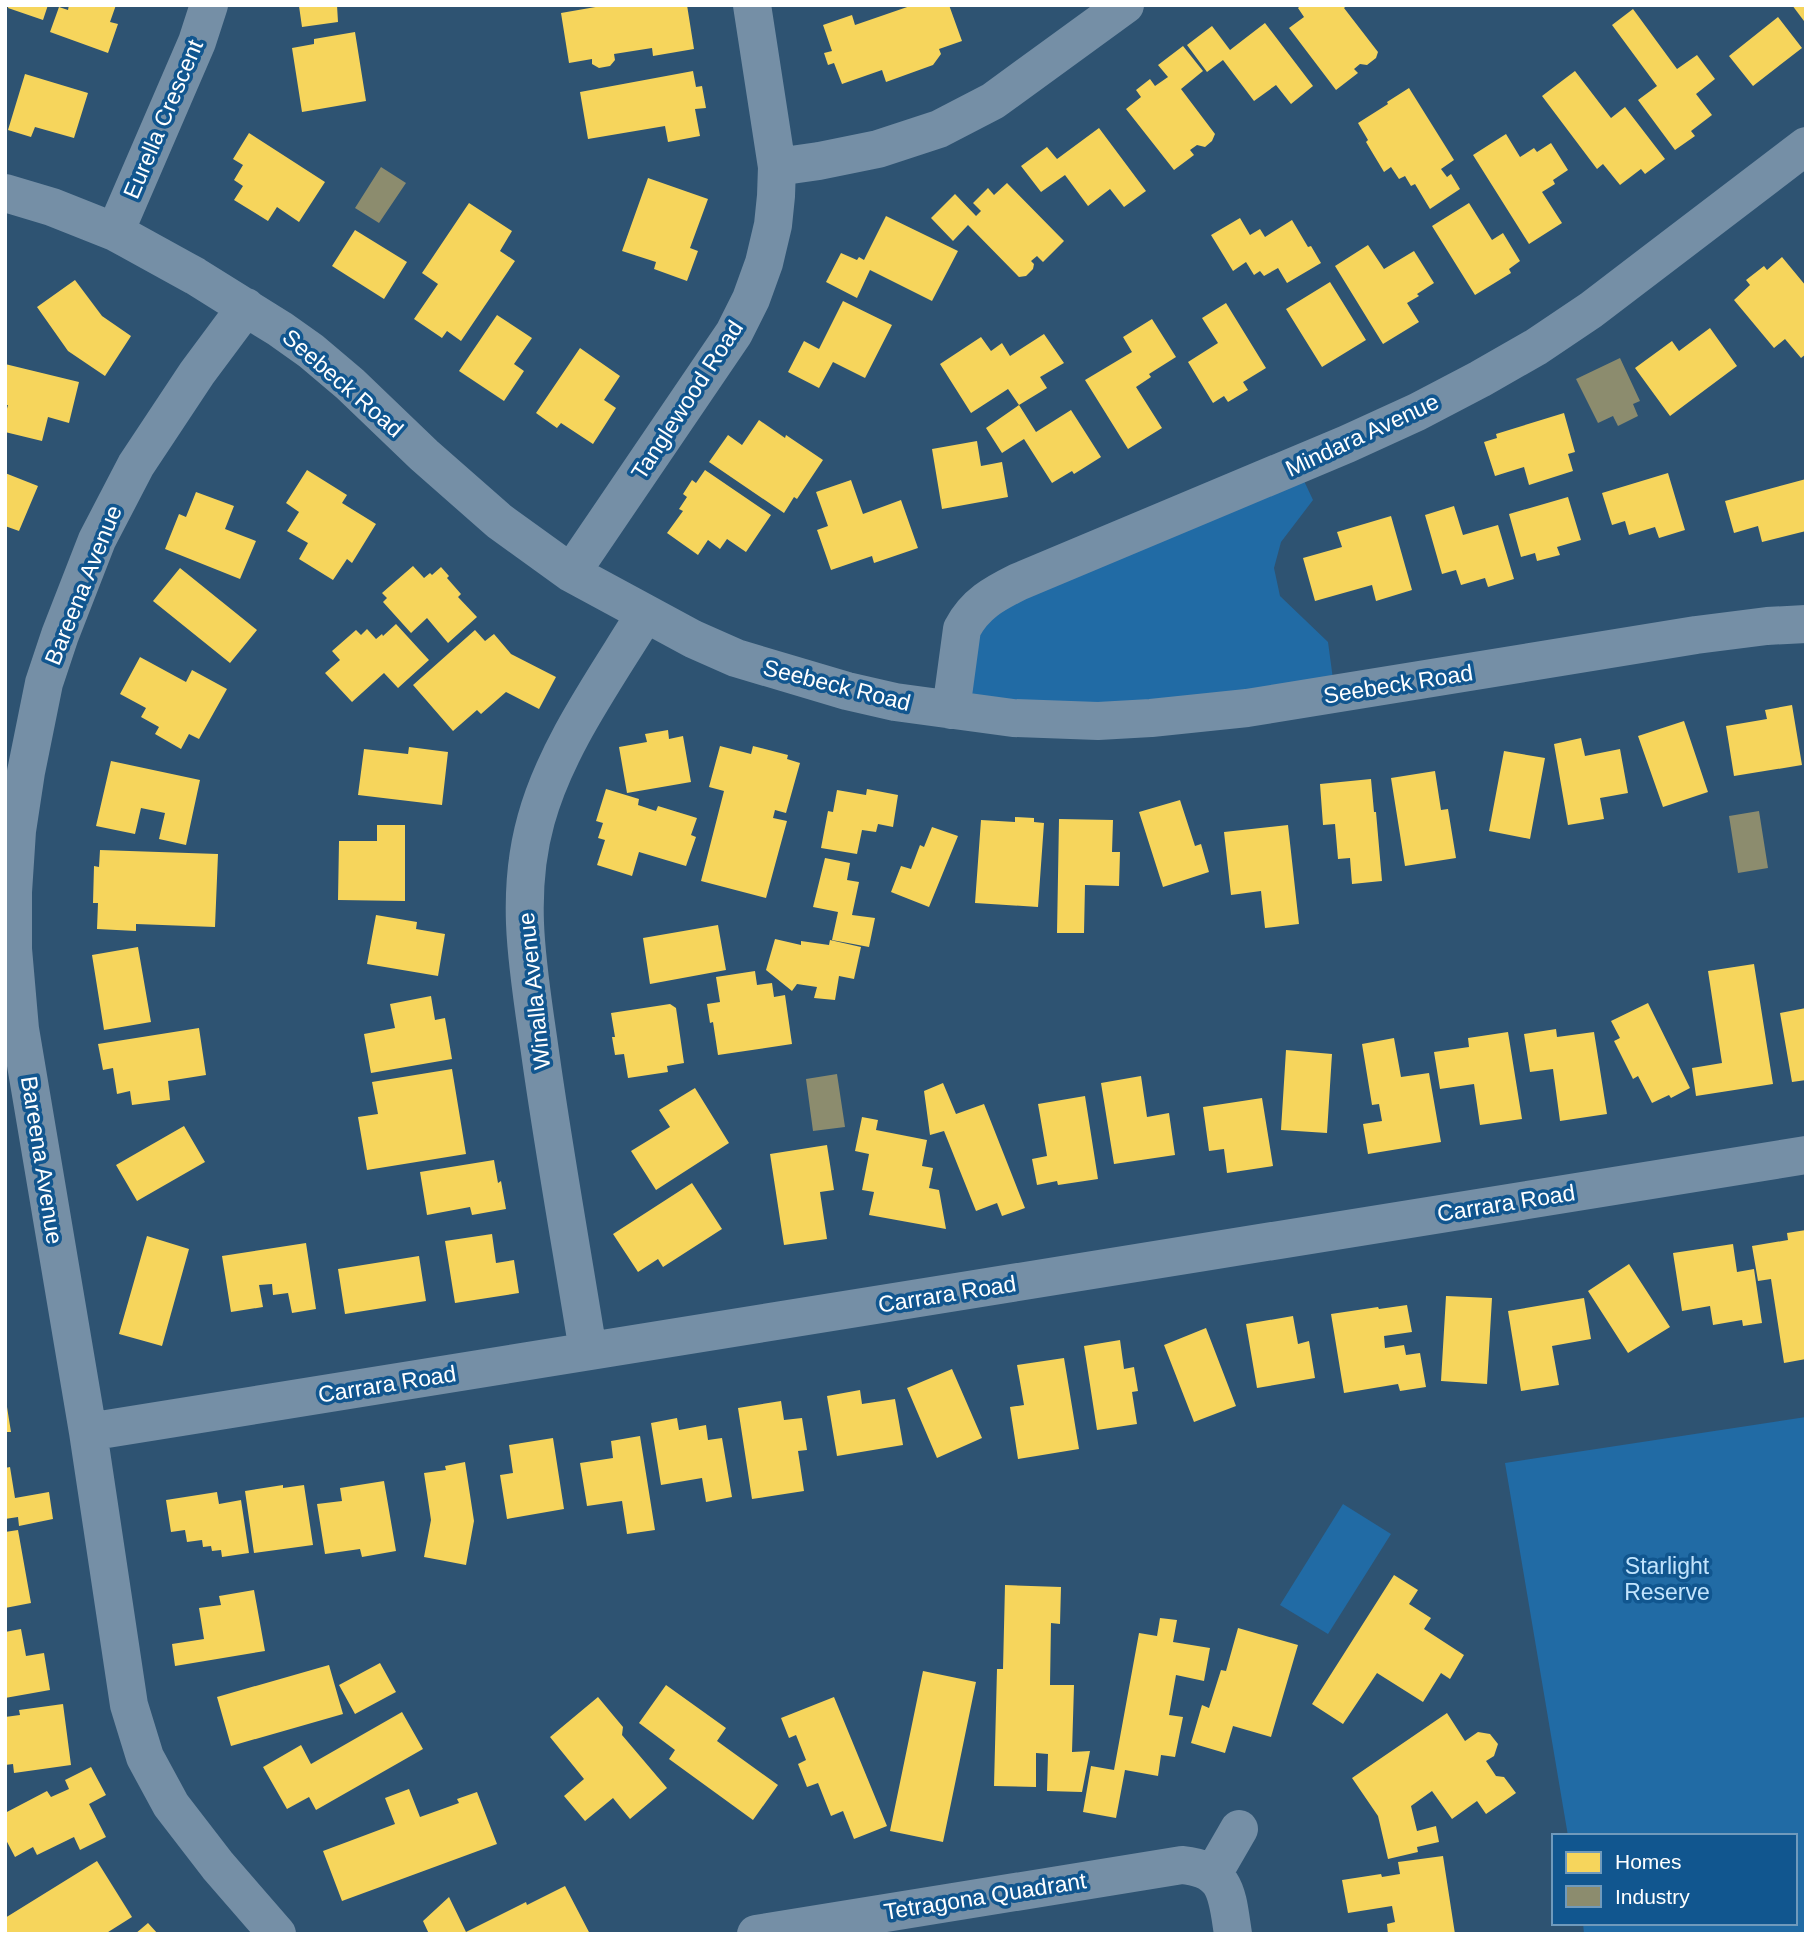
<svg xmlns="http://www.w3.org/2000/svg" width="1811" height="1939" font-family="Helvetica,sans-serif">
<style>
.green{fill:#216ba5}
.homes{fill:#f6d55c}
.industry{fill:#8c8c6e}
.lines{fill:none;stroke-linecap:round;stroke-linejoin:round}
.minor{stroke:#758fa6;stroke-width:38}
.labels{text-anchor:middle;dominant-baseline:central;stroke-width:7;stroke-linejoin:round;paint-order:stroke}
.street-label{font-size:23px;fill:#fff;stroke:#11568f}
.park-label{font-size:23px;fill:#c2e4fd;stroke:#11568f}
</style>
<rect width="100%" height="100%" fill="#2e5372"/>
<path class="green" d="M1297,466L1313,500L1281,542L1274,568L1280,596L1328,642L1335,694L951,710L962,629Z
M1806,1417V1934H1584L1583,1923H1795V1836H1568L1505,1463Z
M1343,1504L1391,1534L1328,1634L1280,1605Z"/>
<path class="homes" d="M9,5H48L43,20L8,8Z
M69,5H116L110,22L118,24L108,53L50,32L59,7L68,10Z
M337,5L338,22L302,27L299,6Z
M607,5H687L694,49L653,56L652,48L614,54L615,60L610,66L599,68L592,64V59L569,63L561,13Z
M913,5H949L962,41L939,49L941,54L933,65L886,82L882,70L842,84L834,63L828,65L824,53L832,51L823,25L852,15L855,25Z
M1301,5H1315L1316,7L1318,5H1347L1344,8L1378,52L1376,58L1367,65L1360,64L1354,69L1358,73L1336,90L1289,28L1304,17L1298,8Z
M1792,5H1806V20L1804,21Z
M1633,9L1677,69L1697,55L1715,79L1696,94L1712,115L1691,131L1695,136L1675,150L1638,100L1657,86L1612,25Z
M1778,17L1802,48L1753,86L1729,56Z
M1265,23L1313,86L1291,104L1276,85L1254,101L1223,60L1207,72L1187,45L1212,26L1230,50Z
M355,32L366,101L302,112L292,48L314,44V39Z
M1183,46L1203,71L1181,89L1215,134L1212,141L1205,147L1197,145L1190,150L1194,155L1174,170L1126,109L1141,97L1136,90L1150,79L1155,86L1168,77L1158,65Z
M693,71L696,87L702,86L706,108L695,109L700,136L668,142L665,126L588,139L580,92Z
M1575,71L1611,118L1625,107L1665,159L1645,174L1641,169L1620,185L1603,164L1597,169L1542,96Z
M25,74L88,93L74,138L35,127L31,137L8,130Z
M1409,88L1454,160L1441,169L1447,177L1451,174L1460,189L1430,209L1415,184L1411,186L1405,176L1399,179L1391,167L1384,172L1366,142L1368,140L1358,123L1388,104L1387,102Z
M1099,128L1146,191L1124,207L1110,189L1088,206L1065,175L1041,192L1021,166L1047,147L1057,159Z
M249,133L325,182L299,222L277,207L268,221L234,200L243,186L234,180L243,165L233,159Z
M1506,134L1520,157L1534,148L1537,152L1551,143L1568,170L1553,180L1555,184L1542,192L1562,223L1529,244L1473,155Z
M648,178L708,199L690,248L698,251L687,281L654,269L656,262L622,251Z
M1007,183L1064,241L1043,262L1037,256L1031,261L1034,264L1033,269L1026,276L1019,277L968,225L953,241L931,218L955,194L976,216L981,211L973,203L988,188L994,195Z
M469,203L512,231L500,251L515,261L461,341L447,331L442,338L414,319L438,284L422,273Z
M1469,203L1492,240L1503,233L1520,261L1509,269L1511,273L1475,295L1432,226Z
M886,216L958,251L932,301L870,270L857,298L826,282L841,253L857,260L859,257L864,260Z
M1240,218L1250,235L1260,229L1265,237L1292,220L1308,247L1311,246L1321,263L1287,283L1278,268L1264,276L1260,271L1254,275L1246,262L1233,271L1211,235Z
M355,230L407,262L384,299L332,266Z
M1368,245L1384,269L1414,251L1434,283L1417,294L1419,296L1407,303L1419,322L1383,344L1335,266Z
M1782,257L1806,286V354L1801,358L1785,339L1774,348L1734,300L1750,285L1746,280L1764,266L1767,270Z
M75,280L102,316L131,336L105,376L68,351L37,307Z
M1330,282L1366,340L1322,367L1286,309Z
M843,301L892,325L865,378L833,362L819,388L788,372L804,341L819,349Z
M1226,303L1266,368L1243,382L1248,390L1228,402L1224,396L1213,403L1188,362L1218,343L1202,318Z
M497,315L532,338L514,364L524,371L504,401L459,371Z
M1152,319L1176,357L1149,374L1151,377L1136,387L1162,428L1128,449L1085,380L1132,352L1123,337Z
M1710,328L1737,366L1670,416L1635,368L1672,341L1679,351Z
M1044,334L1064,363L1040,377L1047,388L1019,405L1036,432L1071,410L1101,457L1074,474L1072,471L1052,483L1024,439L1002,453L986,428L1019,405L1008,389L971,413L940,364L981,337L991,351L1002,343L1010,356Z
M580,348L620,376L604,400L616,408L593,444L561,423L557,428L536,413Z
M5,364L79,382L69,423L48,417L42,441L5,432V416L8,405H5Z
M1564,413L1575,452L1568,454L1573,471L1529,485L1524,467L1495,476L1484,442L1497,438L1496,434Z
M759,420L785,438L786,435L823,460L797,499L794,497L784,513L709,462L728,435L742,445Z
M977,441L981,466L1002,462L1008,497L942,509L932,449Z
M307,470L347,495L342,503L376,524L352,563L347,559L333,580L299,559L308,543L287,531L299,512L286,503Z
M705,470L771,515L746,552L727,539L720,549L708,540L698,555L667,533L683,511L679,509L687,497L683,494L692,480L696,483Z
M5,473L38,486L19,531L5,526Z
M1668,473L1685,530L1659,538L1655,527L1629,535L1625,521L1612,525L1602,493Z
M1806,479V531L1762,542L1758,526L1734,533L1725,501Z
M851,480L863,514L901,500L918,548L874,563L872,556L831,570L817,530L828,526L816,492Z
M196,492L234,506L225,529L256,541L240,579L165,549L179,514L186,517Z
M1568,497L1581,540L1557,547L1560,555L1537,561L1535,553L1521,557L1509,514Z
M1454,506L1463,535L1498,525L1514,579L1488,587L1485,578L1461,585L1456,570L1442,574L1425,515Z
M1391,516L1412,590L1376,601L1372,585L1315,601L1303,558L1342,547L1337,532Z
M413,566L424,578L430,573L432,575L441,567L449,576L447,578L461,594L458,597L477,617L448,643L427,618L411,633L383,602L387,598L382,593Z
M180,568L257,630L230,663L153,601Z
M396,624L429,660L398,688L384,673L352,702L325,673L340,660L332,651L356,630L361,635L367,629L376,639L382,634L383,636Z
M475,630L485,641L494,634L511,654L556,677L539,709L506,692L481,714L477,710L453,731L413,685Z
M140,657L186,682L192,670L227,689L199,739L189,734L181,749L155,734L159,727L141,717L146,708L120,694Z
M1792,705L1802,765L1734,776L1726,726L1767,719L1765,710Z
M1684,721L1708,792L1663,807L1638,736Z
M668,730L669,739L683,736L691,782L627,793L619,747L647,742L645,734Z
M1581,738L1585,756L1620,749L1628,793L1600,798L1604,819L1568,825L1554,744Z
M720,746L751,754L753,746L788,755L787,759L800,763L786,813L775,810L773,818L787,821L766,898L701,881L724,791L709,787Z
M409,747L448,752L442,805L358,795L364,749L408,754Z
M1504,751L1545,758L1530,839L1489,831Z
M111,761L200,780L186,845L159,839L165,813L141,808L135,834L96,826Z
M1435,771L1441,810L1448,809L1456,858L1405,866L1391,778Z
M1371,779L1374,812H1376L1382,881L1352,884L1350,858L1338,859L1335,824L1323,825L1320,784Z
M606,789L639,799L638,805L656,811L658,806L697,818L691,835L696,837L686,866L639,852L632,876L597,865L605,840L598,838L603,823L596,821Z
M867,789L898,795L893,827L878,824L876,832L862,830L857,854L821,848L828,811L833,812L837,790L866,795Z
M1180,800L1195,846L1201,844L1209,872L1163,887L1139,812Z
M1015,817L1034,818V822L1044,823L1038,907L975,903L981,820L1015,822Z
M1059,819L1113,820L1112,852H1120L1119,886L1085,885L1084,933H1057Z
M377,825H405V901L338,900L339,841H377Z
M1288,825L1299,924L1265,928L1261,891L1231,895L1224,832Z
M932,827L958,836L929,907L891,892L901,866L911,869L920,845L924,847Z
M100,850L218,854L215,927L136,924V931L97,929L98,903H93L94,866L99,867Z
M825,858L850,863L847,880L859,882L852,915L875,918L869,947L832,940L838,912L813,907Z
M376,915L417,922L416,929L445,934L438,976L367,964Z
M718,925L726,970L650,984L643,938Z
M775,939L801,945V941L829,945L830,940L861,947L854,979L839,976L835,1000L814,998L817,987L797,984L792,991L766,970Z
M138,947L151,1022L104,1030L92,955Z
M1754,964L1773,1084L1696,1096L1692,1068L1722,1063L1708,971Z
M755,971L757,985L772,983L774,997L785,995L792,1044L718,1055L713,1022L710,1023L707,1004L720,1002L716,977Z
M431,996L435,1020L445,1018L452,1059L371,1073L364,1034L395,1028L390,1004Z
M1648,1003L1690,1088L1671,1098L1669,1095L1652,1103L1638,1076L1633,1079L1614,1041L1620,1038L1611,1021Z
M670,1004L676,1008L684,1063L667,1066L668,1072L628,1078L624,1054L615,1055L612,1037H615L611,1013Z
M1806,1008V1080L1792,1082L1780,1013Z
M199,1028L206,1075L168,1081L170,1100L132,1105L130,1091L117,1094L113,1068L103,1070L98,1044Z
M1556,1029L1557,1037L1594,1032L1607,1114L1560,1121L1553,1069L1530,1072L1524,1034Z
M1508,1032L1522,1119L1480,1125L1474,1084L1440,1089L1434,1052L1469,1047L1468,1038Z
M1394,1038L1401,1077L1429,1073L1441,1142L1368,1154L1363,1124L1382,1121L1379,1104L1372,1105L1362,1044Z
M1286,1050L1332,1054L1327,1133L1281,1130Z
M452,1069L466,1154L367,1170L358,1117L378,1114L372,1082Z
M1141,1076L1147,1117L1169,1113L1175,1155L1114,1164L1101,1083Z
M943,1083L956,1114L984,1104L1025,1208L1002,1216L997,1203L976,1211L944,1131L930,1135L924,1091Z
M695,1088L729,1143L656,1190L631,1151L670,1127L659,1110Z
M1085,1096L1098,1179L1058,1185L1057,1181L1037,1185L1032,1159L1047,1156L1038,1104Z
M1262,1098L1273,1166L1227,1173L1224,1149L1209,1151L1203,1107Z
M862,1117L878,1120L876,1130L927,1140L922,1166L933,1168L929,1188L939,1190L946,1229L869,1215L874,1192L862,1190L869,1154L855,1151Z
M184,1126L205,1162L137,1201L116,1165Z
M827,1145L834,1190L820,1192L827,1239L784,1245L770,1154Z
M494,1160L498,1183L501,1181L506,1209L472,1215L470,1207L427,1215L420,1172Z
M692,1183L722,1229L663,1267L658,1259L638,1272L613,1234Z
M1806,1230V1359L1784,1363L1771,1279L1758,1281L1752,1246L1788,1240L1787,1233Z
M492,1234L496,1263L514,1260L519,1293L455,1303L445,1241Z
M147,1236L189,1249L162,1346L119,1334Z
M306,1243L316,1309L292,1313L288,1293L273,1295L272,1284L259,1285L263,1307L231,1312L222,1256Z
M1733,1244L1737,1272L1754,1269L1762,1323L1743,1326L1742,1320L1713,1325L1710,1306L1682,1311L1673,1253Z
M419,1256L426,1301L345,1314L338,1269Z
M1629,1264L1670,1327L1628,1353L1588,1291Z
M1446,1296L1492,1298L1487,1384L1441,1381Z
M1584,1298L1591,1339L1552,1346L1559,1385L1521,1391L1508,1311Z
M1407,1305L1412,1332L1384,1336L1385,1348L1404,1345L1406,1355L1420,1353L1426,1387L1400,1391L1398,1384L1344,1393L1331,1314L1378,1307L1379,1309Z
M1293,1316L1298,1344L1309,1341L1315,1378L1257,1388L1246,1324Z
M1206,1328L1236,1406L1194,1422L1164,1345Z
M1120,1340L1124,1369L1134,1367L1138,1391L1132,1392L1137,1424L1097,1430L1084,1346Z
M1064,1358L1079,1449L1018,1459L1010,1407L1024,1405L1017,1365Z
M952,1369L982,1438L937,1458L907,1388Z
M860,1390L862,1404L895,1399L903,1445L837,1456L827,1396Z
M781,1401L784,1420L802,1418L807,1450L798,1451L804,1491L752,1499L738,1408Z
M5,1407H7L11,1432H5Z
M677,1418L679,1430L706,1425L708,1440L722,1438L732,1497L706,1502L702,1478L661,1485L651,1423Z
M640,1436L655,1530L627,1534L622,1501L587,1506L580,1463L613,1458L611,1441Z
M553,1438L564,1509L507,1519L500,1475L513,1473L509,1445Z
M465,1462L474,1521L466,1565L424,1557L431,1520L424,1473L446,1470L445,1466Z
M10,1467L15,1498L49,1492L53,1519L19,1526L18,1517L5,1519V1468Z
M384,1481L396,1551L362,1557L360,1549L325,1554L317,1504L342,1501L340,1488Z
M283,1485V1488L304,1485L313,1545L254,1553L245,1491Z
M217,1492L219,1504L241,1500L249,1553L222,1557L221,1550L212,1551L211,1546L203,1547L202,1540L187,1542L185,1530L171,1532L166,1500Z
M18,1530L31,1603L5,1608V1532Z
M1394,1575L1418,1590L1409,1604L1431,1618L1424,1629L1464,1655L1450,1679L1441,1673L1423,1702L1377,1673L1343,1724L1312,1704Z
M1005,1585L1061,1587L1060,1624L1051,1623L1050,1685H1074L1072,1752L1090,1751L1082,1792L1047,1791L1048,1754L1036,1753V1787L994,1786L997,1669H1003Z
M254,1590L265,1651L175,1666L172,1644L204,1639L199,1608L221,1605L219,1596Z
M1160,1618L1177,1620L1173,1642L1210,1648L1204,1681L1176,1675L1169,1715L1183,1717L1175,1757L1161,1755L1158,1776L1125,1770L1116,1818L1083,1812L1091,1766L1114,1770L1139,1633L1157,1636Z
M1238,1628L1298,1645L1271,1737L1233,1726L1225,1753L1191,1743L1202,1705L1209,1708L1221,1670L1226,1671Z
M21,1629L26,1656L44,1653L50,1690L5,1698V1632Z
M380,1663L396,1692L355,1714L339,1685Z
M329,1665L343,1714L231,1746L217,1697Z
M923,1671L976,1682L943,1842L890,1831Z
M666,1685L726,1728L717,1741L778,1785L753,1820L669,1759L675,1750L639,1723Z
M598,1697L623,1727L622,1735L667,1788L630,1819L613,1798L585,1821L564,1796L584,1779L550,1737Z
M834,1697L887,1826L854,1839L843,1811L831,1816L818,1783L807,1787L798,1764L806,1760L796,1735L789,1738L781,1718Z
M63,1704L71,1765L14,1773L13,1764L5,1765V1717L20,1715L19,1710Z
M402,1712L423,1749L316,1810L309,1797L287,1809L263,1767L301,1745L311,1764Z
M1447,1713L1465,1741L1478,1732L1490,1734L1498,1744L1494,1756L1486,1761L1496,1776L1504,1777L1516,1793L1486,1814L1477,1801L1452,1819L1432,1791L1411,1806L1417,1831L1436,1826L1439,1842L1417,1847L1418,1852L1388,1859L1378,1816L1352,1778Z
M91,1767L106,1795L89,1804L106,1837L80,1850L74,1837L37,1855L33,1847L15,1857L5,1838V1813L47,1791L51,1797L69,1789L65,1780Z
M409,1789L420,1817L459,1803L457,1799L477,1792L497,1844L342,1901L323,1851L395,1824L385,1798Z
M1443,1856L1455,1934H1388L1387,1924L1395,1922L1392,1906L1348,1913L1342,1880L1381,1874L1382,1877L1400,1874L1398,1862Z
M97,1861L132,1917L105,1934H5V1918Z
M565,1886L590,1934H429L423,1921L449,1897L466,1932L526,1902L527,1905Z
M148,1923L158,1934H135Z"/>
<path class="industry" d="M381,167L406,183L379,223L355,208Z
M1620,358L1640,401L1633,404L1638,416L1618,426L1613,416L1598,423L1576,379Z
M1759,811L1768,868L1738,873L1729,816Z
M837,1074L845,1127L813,1131L806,1079Z"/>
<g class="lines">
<path class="minor" d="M777,167L819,161L878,149L939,129L993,101L1125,5
M5,193L52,207L115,232L195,276L280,329L311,351L350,384L424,455L499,521L571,573L693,639L736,658L847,691L895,702L1013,718L1098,721L1151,718L1247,708L1696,635L1767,626L1806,624
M115,232L197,42L209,5
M246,307L197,373L136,465L97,540L60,635L44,683L26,772L17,831L13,892V949L20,1029L88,1432L129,1705L145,1757L171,1805L218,1866L277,1934
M571,573L734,333L751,299L764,263L773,225L776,196L777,167L752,5
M951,710L962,629C975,604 994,594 1018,582L1347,444L1417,412L1480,379L1536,347L1591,310L1806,146
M588,1351C572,1251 554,1152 540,1052C529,973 514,899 536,820C556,747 606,678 645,614
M88,1432L1806,1155
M1213,1874L1239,1829
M756,1934L1182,1865C1228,1869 1227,1896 1233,1934"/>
</g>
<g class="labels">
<g class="street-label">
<text transform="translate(163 119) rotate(-67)">Eurella Crescent</text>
<text transform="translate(343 383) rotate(41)">Seebeck Road</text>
<text transform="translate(687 400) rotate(-57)">Tanglewood Road</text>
<text transform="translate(1362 435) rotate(-25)">Mindara Avenue</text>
<text transform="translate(83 585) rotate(-68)">Bareena Avenue</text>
<text transform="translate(1398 684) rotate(-9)">Seebeck Road</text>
<text transform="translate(837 685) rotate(14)">Seebeck Road</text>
<text transform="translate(534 991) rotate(-96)">Winalla Avenue</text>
<text transform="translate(42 1160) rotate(81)">Bareena Avenue</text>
<text transform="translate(1506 1203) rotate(-9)">Carrara Road</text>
<text transform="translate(947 1294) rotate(-9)">Carrara Road</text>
<text transform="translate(387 1384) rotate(-9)">Carrara Road</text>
<text transform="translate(985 1896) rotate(-9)">Tetragona Quadrant</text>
</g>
<g class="park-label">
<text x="1667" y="1566">Starlight<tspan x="1667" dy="26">Reserve</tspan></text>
</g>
</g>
<rect width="1811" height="1939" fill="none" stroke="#ffffff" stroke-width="14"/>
<rect x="1552" y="1834" width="245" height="91" fill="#11568f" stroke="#709abc" stroke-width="2"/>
<rect x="1566" y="1852" width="35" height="21" fill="#f6d55c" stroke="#709abc" stroke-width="2"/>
<text x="1615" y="1869" font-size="21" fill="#ffffff">Homes</text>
<rect x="1566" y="1886" width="35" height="21" fill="#8c8c6e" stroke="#709abc" stroke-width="2"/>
<text x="1615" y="1904" font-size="21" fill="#ffffff">Industry</text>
</svg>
